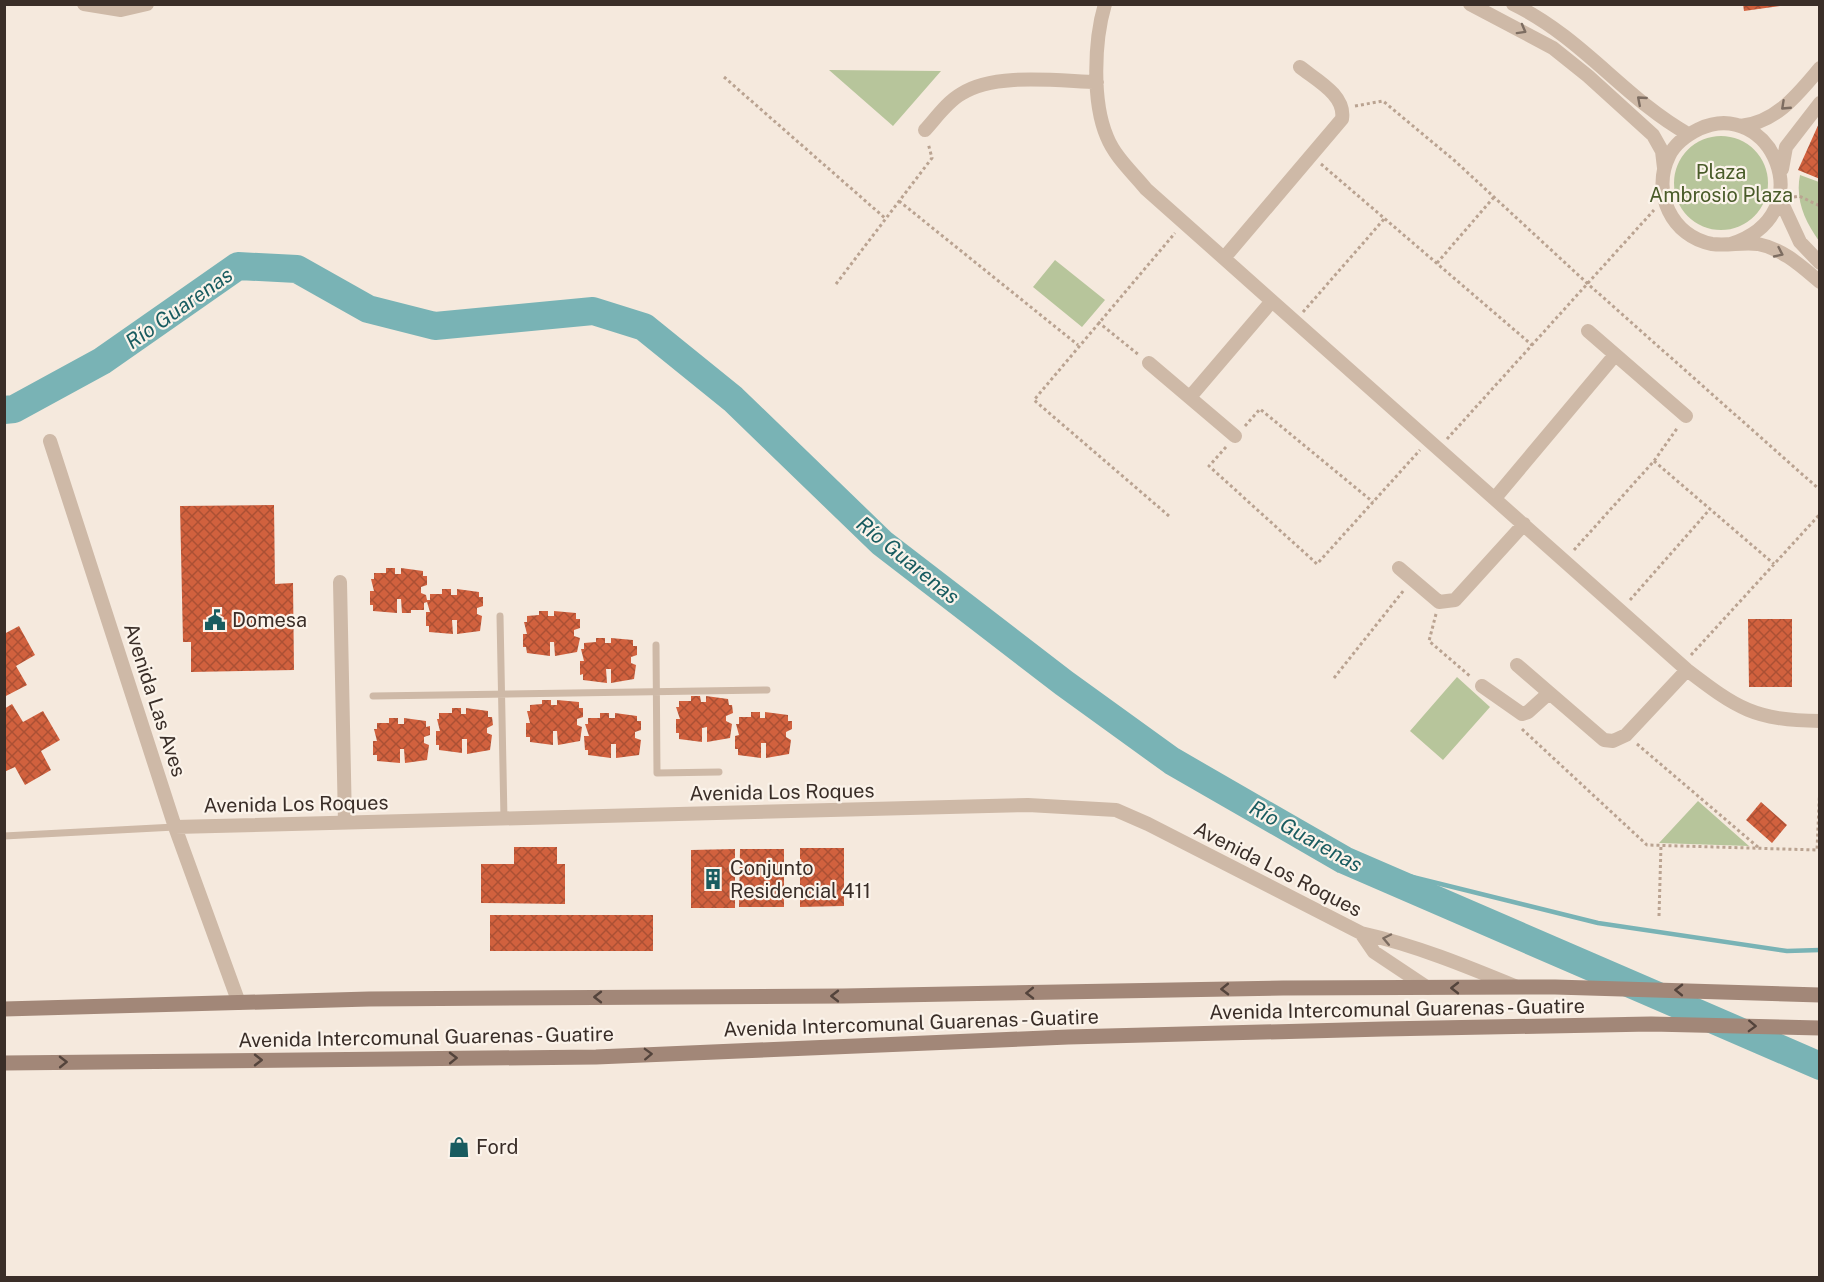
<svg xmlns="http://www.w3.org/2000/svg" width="1824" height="1282" font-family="'Public Sans',sans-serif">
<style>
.park{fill:#b7c59b}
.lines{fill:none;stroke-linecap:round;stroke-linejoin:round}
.stream{stroke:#79b3b5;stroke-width:4.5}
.river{stroke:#79b3b5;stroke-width:28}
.building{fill:url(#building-cross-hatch)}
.path{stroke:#baa391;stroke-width:3;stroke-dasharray:3 3;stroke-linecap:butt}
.service{stroke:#ceb9a7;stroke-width:7}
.minor{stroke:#ceb9a7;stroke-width:14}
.secondary{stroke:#a28778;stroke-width:15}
.oneway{stroke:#7d6d61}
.oneway2{stroke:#54443c}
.labels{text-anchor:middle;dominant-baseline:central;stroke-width:4.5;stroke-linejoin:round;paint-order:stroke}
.park-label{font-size:20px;fill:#495b29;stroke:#fbf3ea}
.poi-label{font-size:20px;fill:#3a2e28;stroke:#fbf3ea;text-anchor:start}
.street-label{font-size:20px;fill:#3a2e28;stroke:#fbf3ea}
.water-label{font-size:21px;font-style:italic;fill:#195c60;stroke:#fbf3ea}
</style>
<defs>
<pattern id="building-cross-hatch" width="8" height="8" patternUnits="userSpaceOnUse" patternTransform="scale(1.5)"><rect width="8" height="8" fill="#d1613e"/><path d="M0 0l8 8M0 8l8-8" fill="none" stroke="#ab5034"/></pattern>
</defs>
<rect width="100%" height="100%" fill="#f5e9dd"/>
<path class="park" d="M829,70L941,71L893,126Z
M1674 183a47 47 0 1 1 94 0a47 47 0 1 1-94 0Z
M1800,175L1819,182V241C1805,221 1795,200 1800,175Z
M1055,260L1105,300L1082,327L1033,287Z
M1457,677L1490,707L1443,760L1410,731Z
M1698,801L1749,846L1659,843Z"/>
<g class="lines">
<path class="stream" d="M1344,860L1598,923L1787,951L1820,950"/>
<path class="river" d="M4,410L14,409L102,361L238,266L297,269L368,309L435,326L593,311L644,327L733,399L882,543L1064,683L1172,761L1344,860L1820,1066"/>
</g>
<path class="building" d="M1743,4H1780V6L1744,11Z
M1820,121V179L1798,170Z
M274,505L275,584L293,583L294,670L191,672V642H183L180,506Z
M386,568H395V574H401V568L423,571V576H427V585L421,587V593L426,595L427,600H430V594H442V589H451V595H457V589L479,592V597H483V606L477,608V614L482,616L480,631L457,634V620H452L453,634L429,632V626H426V612H430L427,602L424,603V610H411V613H402L401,599H397V613L373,611V605H370V591H374L371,579H374V573H386Z
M539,611H548V616H554V611L576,613V619H580V628L574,630V636L580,638L577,652L555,656L554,642H550V656L527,653L526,647H523V634H527L524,622H527V616L539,615Z
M1748,619H1792V687H1749Z
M19,626L35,655L16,666L27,685L4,697V634Z
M596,638H605V643H611V638L633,640V646H637V655L631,657V663L636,665L634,679L611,683V669H606L607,683L583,680V674L580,675V661H584L581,649H584V643L596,642Z
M691,696H700L701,702H706V696L728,699L729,705H732L733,713L726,716V721L732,724L730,738L707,742V727L702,728V742L679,739V733H676V719H680L676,707H679V701H691Z
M542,700H551V705H557V700L579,702V708H583V717L577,719V725L582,727L580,741L558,745L557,731H553V745L530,742V737H526V723H530L527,711H530V705L542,704Z
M12,704L23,722L43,711L60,740L41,751L51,770L25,785L15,767L4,772V709Z
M452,708H461V714H466V708L488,711V717H492L493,725L487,728V733L492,735L490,750L467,754V739H462V753L439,750V745H436V731H440L437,719H439V713H452Z
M751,712H760V718H765V712L788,715V721H792V729L786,732V737L791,740L789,754L766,758V743H761V758L738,755V749H735V736L739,735L736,724H739V717H751Z
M600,713H609V718H615V713L637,716V721H641V730L635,732V738L641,740L639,755L616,758V744H611V758L588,755V750H585L584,736H589L585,724H588V718H600Z
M389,718H398V724H404V718L426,721V727L430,726V735L424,737V743L429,745L427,760L405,763L404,749H400V763L377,761V755H373V741H377L374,729H377V723H389Z
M1761,802L1787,825L1772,843L1746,820Z
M514,847H557V864H565V904L481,903V864H514Z
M800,848H844V906L800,907Z
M735,849V908H691V850Z
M740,849H784V907H739Z
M490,915H653V951H490Z"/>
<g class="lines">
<path class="path" d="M724,77L886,219
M1355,106L1383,101L1455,161L1588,284L1820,490
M1321,164L1532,345
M1794,197L1799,196L1820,206
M899,201L1078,345
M1437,263L1494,197
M836,284L932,158L928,143
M1303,312L1385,218
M1098,322L1139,355
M1245,426L1260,409L1373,502
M1447,439L1654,210
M1226,447L1209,466L1317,564L1420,450
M1654,461L1774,564
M1169,516L1034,400L1175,233
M1574,550L1654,461L1678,427
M1630,600L1710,509
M1436,614L1429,641L1471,677
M1691,655L1820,514
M1334,678L1404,590
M1522,729L1647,845L1817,850L1820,784
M1637,744L1759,848
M1659,916L1661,845"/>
<path class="service" d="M500,616L504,819
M656,645L657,773L719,772
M373,696L767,690
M4,836L175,827"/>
<path class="minor" d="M84,4L121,10L147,4
M1105,4C1094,41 1092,102 1107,137C1115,157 1133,173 1146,189L1687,670C1738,709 1754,720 1820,721
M1470,4L1553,48L1588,76L1653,135L1662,151L1664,168
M1513,4C1583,38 1624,98 1688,134
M1740,126C1776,123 1798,94 1820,68
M925,130C936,118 947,102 961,94C994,72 1059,81 1097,82
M1782,169L1786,147L1820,103
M1781,201L1800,242L1820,263
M1731,244C1824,214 1770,96 1699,129C1687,135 1675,143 1669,156C1651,192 1672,237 1712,244C1727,246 1743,242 1758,244C1783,249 1801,266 1820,282
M1224,258L1342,119C1346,95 1316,80 1300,67
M1588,331L1686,416
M1149,363L1235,436
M1190,397L1272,301
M50,441L175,827L239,1003
M1495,498L1615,355
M1399,568L1439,602L1455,600L1524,524
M340,582L345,823
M1517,665L1604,740L1613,741L1626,735L1687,670
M1482,686L1522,714L1528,712L1549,693
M175,827L1028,805L1116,810L1148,824L1361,933C1415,945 1466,966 1517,987
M1361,933L1374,952L1428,988"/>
<path class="secondary" d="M4,1009L369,999L843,996L1283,988L1555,987L1820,995
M4,1063L596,1057L1068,1037L1384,1029L1651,1024L1820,1028"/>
</g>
<defs><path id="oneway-chevron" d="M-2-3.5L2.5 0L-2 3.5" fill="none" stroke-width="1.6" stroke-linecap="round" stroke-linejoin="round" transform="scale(1.5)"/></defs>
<g class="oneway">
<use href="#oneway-chevron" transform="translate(1522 30) rotate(29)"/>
<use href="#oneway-chevron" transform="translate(1641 100) rotate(-139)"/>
<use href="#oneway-chevron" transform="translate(1785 106) rotate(137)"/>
<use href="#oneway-chevron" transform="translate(1779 253) rotate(25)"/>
<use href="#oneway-chevron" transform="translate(1387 939) rotate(-168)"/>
</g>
<g class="oneway2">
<use href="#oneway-chevron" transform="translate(1455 988) rotate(180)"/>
<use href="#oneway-chevron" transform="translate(1225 989) rotate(179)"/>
<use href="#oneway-chevron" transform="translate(1679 990) rotate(-179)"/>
<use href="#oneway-chevron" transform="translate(1030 993) rotate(179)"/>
<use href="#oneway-chevron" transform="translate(835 996) rotate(180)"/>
<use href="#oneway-chevron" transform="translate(598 997) rotate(180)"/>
<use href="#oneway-chevron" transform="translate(1752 1026) rotate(2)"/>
<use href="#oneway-chevron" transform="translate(648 1054) rotate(-2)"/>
<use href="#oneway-chevron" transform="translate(453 1058) rotate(-1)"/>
<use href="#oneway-chevron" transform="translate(258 1060)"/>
<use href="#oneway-chevron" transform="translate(63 1062) rotate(-1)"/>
</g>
<defs>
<symbol id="civic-bare" viewBox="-9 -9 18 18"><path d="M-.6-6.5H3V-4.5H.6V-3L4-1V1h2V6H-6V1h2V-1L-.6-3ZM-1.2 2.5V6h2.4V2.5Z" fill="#195c60" stroke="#fbf3ea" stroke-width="2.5" paint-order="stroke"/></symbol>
<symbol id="building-bare" viewBox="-9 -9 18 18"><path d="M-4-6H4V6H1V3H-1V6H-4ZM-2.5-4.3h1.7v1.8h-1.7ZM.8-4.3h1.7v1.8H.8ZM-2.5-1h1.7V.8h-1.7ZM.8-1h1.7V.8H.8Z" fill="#195c60" stroke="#fbf3ea" stroke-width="2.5" paint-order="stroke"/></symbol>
<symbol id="shop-bare" viewBox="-9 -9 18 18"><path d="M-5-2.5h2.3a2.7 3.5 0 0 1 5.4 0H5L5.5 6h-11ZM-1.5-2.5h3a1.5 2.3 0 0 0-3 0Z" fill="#195c60" stroke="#fbf3ea" stroke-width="2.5" paint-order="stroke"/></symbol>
</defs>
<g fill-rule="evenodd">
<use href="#civic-bare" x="200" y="605" width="30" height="30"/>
<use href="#building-bare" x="698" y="864" width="30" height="30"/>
<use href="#shop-bare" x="444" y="1132" width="30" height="30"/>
</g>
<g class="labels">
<g class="park-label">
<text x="1721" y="172">Plaza<tspan x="1721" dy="23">Ambrosio Plaza</tspan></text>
</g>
<g class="poi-label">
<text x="232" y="620">Domesa</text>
<text x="730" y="868">Conjunto<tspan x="730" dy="23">Residencial 411</tspan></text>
<text x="476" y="1147">Ford</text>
</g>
<g class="street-label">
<text transform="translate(155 700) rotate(72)">Avenida Las Aves</text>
<text transform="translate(782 792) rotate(-1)">Avenida Los Roques</text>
<text transform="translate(296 804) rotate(-1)">Avenida Los Roques</text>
<text transform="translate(1278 869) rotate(27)">Avenida Los Roques</text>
<text transform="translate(1397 1009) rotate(-1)">Avenida Intercomunal Guarenas - Guatire</text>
<text transform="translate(911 1023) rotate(-2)">Avenida Intercomunal Guarenas - Guatire</text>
<text transform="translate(426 1037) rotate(-1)">Avenida Intercomunal Guarenas - Guatire</text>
</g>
<g class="water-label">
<text transform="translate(179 308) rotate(-35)">Río Guarenas</text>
<text transform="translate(908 560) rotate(39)">Río Guarenas</text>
<text transform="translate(1306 836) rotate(29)">Río Guarenas</text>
</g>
</g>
<rect width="1824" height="1282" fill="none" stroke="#3a2e28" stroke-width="12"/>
</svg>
